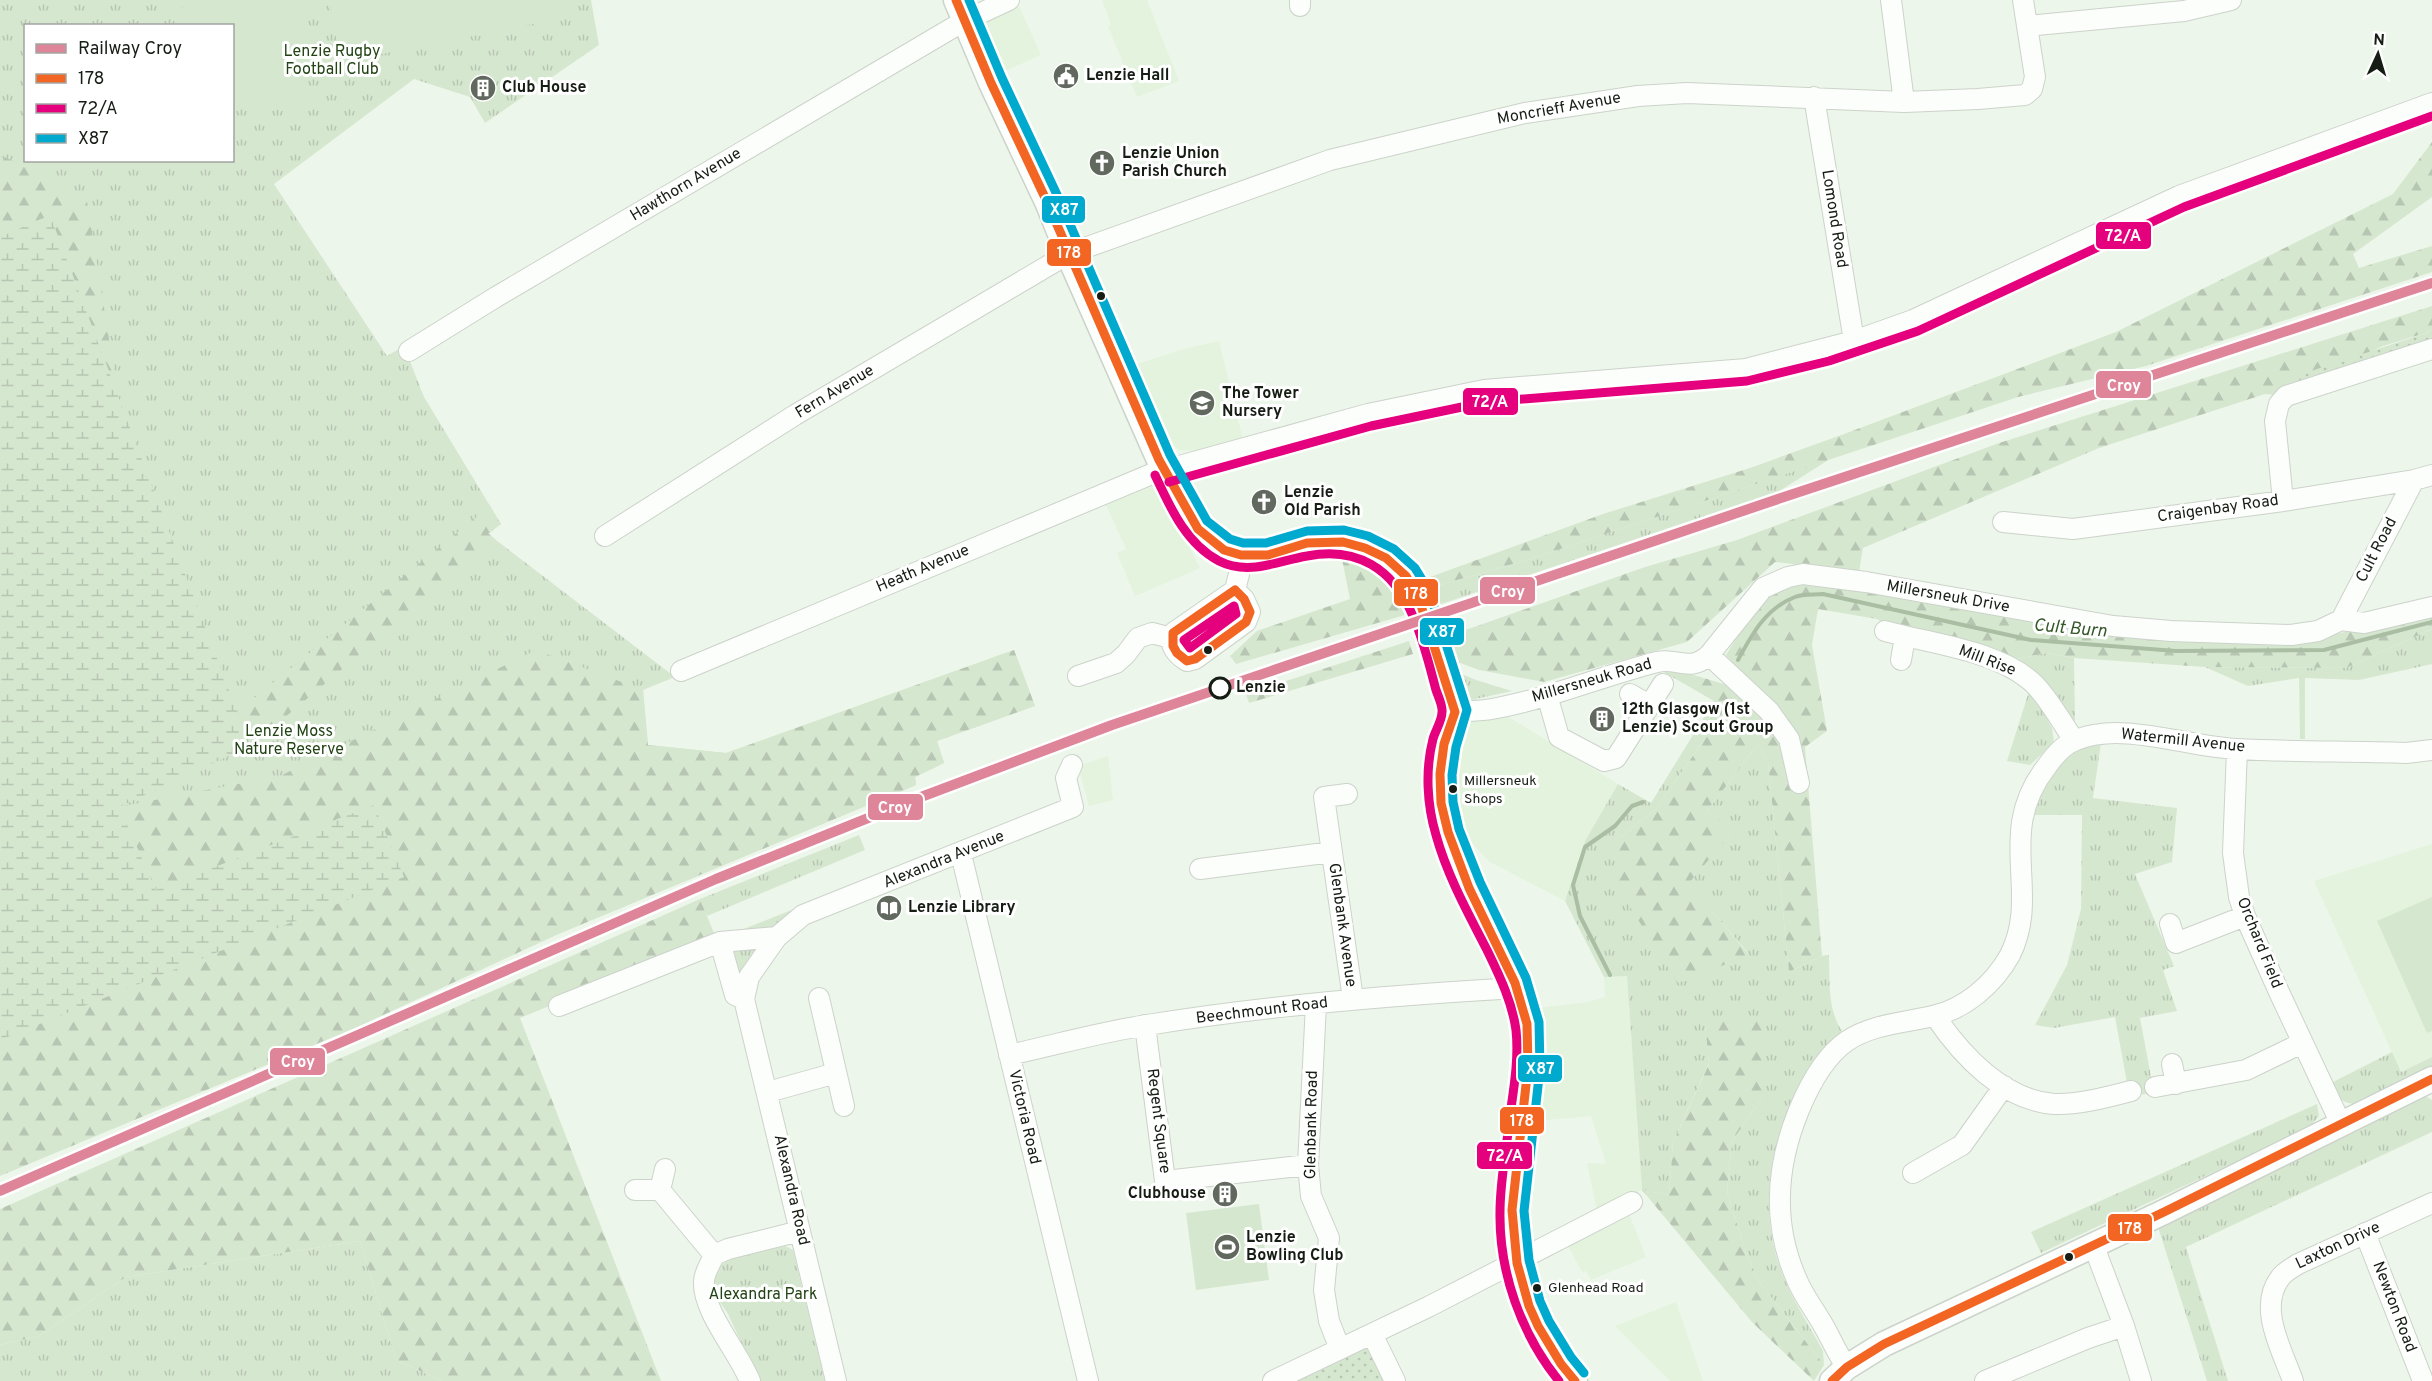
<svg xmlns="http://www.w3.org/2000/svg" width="2432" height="1381" font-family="Overpass,sans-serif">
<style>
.built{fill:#e3f3dd}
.grass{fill:url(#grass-tufts);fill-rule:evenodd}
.forest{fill:url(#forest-firs)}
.wetland{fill:url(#wetland-marsh)}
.garden{fill:url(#garden-dots)}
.pitch{fill:#d6e7d0}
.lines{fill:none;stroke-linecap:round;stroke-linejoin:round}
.stream{stroke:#aabea4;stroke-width:4}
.minor-casing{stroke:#ccd3ca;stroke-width:22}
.major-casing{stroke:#ccd3ca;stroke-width:27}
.minor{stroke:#fcfefc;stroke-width:20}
.major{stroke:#fcfefc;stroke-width:24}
.bus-1-casing{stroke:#fff;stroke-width:14}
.bus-2-casing{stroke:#fff;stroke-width:14}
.bus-3-casing{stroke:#fff;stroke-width:14}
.bus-1{stroke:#f26522;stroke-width:9}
.bus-2{stroke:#e5007d;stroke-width:9}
.bus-3{stroke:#00a9ce;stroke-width:9}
.rail-1-casing{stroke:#fff;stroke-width:15}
.rail-1{stroke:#de8599;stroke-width:10}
.bus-dot{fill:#161d14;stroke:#fff;stroke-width:2}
.stop-dot{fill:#fff;stroke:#161d14;stroke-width:3}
.labels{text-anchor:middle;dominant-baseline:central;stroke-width:6;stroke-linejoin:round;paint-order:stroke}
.bus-label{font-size:14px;fill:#161d14;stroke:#fff;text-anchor:start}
.park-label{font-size:16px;fill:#224314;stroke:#fff}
.poi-label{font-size:16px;font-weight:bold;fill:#161d14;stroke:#fff;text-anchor:start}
.street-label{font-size:16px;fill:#161d14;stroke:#fff}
.stop-label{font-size:16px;font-weight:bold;fill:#161d14;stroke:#fff;text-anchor:start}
.water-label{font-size:18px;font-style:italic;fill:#355829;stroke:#fff}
.line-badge{stroke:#fff;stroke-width:2}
.badge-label{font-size:16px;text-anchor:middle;font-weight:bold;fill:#fff}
</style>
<defs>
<pattern id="grass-tufts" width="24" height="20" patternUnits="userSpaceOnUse" patternTransform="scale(1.5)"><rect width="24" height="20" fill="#d6e7d0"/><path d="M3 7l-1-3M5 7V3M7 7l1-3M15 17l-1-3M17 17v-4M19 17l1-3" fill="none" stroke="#b7c6b2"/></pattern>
<pattern id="forest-firs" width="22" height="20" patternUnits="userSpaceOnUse" patternTransform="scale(1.5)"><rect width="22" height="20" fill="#d6e7d0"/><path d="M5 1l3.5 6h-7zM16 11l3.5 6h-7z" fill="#b7c6b2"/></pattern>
<pattern id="wetland-marsh" width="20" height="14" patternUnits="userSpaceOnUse" patternTransform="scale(1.5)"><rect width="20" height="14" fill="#d6e7d0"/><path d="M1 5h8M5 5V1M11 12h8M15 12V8" fill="none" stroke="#b7c6b2"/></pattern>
<pattern id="garden-dots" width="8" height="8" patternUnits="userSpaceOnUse" patternTransform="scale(1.5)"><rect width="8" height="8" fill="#d6e7d0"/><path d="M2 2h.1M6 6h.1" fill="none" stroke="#b7c6b2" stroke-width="1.8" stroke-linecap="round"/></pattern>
</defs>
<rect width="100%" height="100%" fill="#edf6ea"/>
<path class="built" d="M1102,0H1147L1179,81L1137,97L1108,26L1111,24Z
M1019,6L1041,55L1001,73L979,24Z
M1219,341L1243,440L1206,451L1180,450L1170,443L1164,436L1131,366L1184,349Z
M1153,486L1159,488L1200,568L1135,596L1117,553L1126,549L1106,505Z
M1502,713L1618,784L1585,841L1565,901L1490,862L1458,829L1453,805L1451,775L1456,728L1469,721Z
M1108,756L1113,800L1089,806L1078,766Z
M2432,844V1057L2401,1072L2314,881Z
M1627,976L1642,1190L1597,1211L1587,1163L1606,1164L1591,1116L1536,1121L1542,1042L1538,1008L1588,1002L1605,997L1604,977Z
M1629,1214L1646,1257L1591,1280L1586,1271L1582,1272L1567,1244Z
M1676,1302L1703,1381H1670L1615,1326Z"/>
<path class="grass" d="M0,0H591L599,45L485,123L470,97L414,79L274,184L387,356L404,346L424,397L501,524L488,534L675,677L643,690L648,745L726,753L1014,650L1035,706L937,741L944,763L915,777L916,785L556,935L357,1027L0,1175ZM26,26H232V160H26Z
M1830,459L1778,492L1432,607L1426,589L1527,560Z
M2432,629V664L2359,680L2305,678V739H2300L2299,678L2248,686L2205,667L2346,668Z
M2047,653L2074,658L2075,721L2067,716L2012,660Z
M1450,669L1476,680L1512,691L1471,700L1458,693Z
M2030,688L2052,728L2054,743L2030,765L2007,761Z
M1714,701L1726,708L1656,809L1618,839L1749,954L1688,883L1732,832L1707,811L1758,744L1768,762L1789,972L1822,956L1829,955C1830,983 1827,1009 1843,1033C1779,1091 1750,1192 1782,1273C1792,1300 1810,1326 1823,1351L1824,1365L1760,1283L1747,1256L1727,1192L1732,1141L1763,1097L1705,1023L1709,1063L1673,1142L1669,1195L1642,1190L1627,976L1604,977L1565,901L1585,841L1618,784L1651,803Z
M2101,743L2093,798L2177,808L2172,862L2135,874L2174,966L2163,970L2177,1011L2140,1018L2154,1093L2138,1095L2135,1082L2127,1083L2115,1017L2054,1028L2035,1025L2067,965L2081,909L2082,815H2028L2041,780L2069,753Z
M859,835L865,850L707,916L700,899Z
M794,909L796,912L774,931L736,932Z
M763,942L739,972H733L728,944Z
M2392,1052L2401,1072L2432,1057V1066L2355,1104C2340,1103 2337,1096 2331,1083Z
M2422,1094L2432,1100V1132L2186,1247L2228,1381H2207L2158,1227Z
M2317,1104L2319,1116L2310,1127L2041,1253L2031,1232Z
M360,1241L396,1360L442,1381H0V1345L39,1336L126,1277Z
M785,1246L793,1250L825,1381H759L728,1314L718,1299L713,1282L722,1264L734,1257Z"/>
<path class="forest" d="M2432,142V197L2353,254L2359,268L2432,246V272L2146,366L2018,397L1527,560L1426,589L1419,581L1603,514L1750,468L1844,434L2116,332L2393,194Z
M5,157L87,201L118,395L50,216L0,237V168Z
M2432,306V331L2383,346L2275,395L2265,394L2099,448L1863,548L1859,572L1775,562L1687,642L1544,682L1479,670L1447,658L1440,639L1645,567L1737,540L1999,443Z
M490,506L501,524L488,533L496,540L252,745L237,712Z
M1341,554C1382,569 1389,574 1405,615L1236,664L1230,656L1257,631L1350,599Z
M1797,581L2321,638L2432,610V629L2346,668L2205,667L2074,658L2047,653L2012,660L1886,625L1877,619L1818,609L1812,645L1827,731L1805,747L1822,956L1789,972L1768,762L1758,744L1707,811L1733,831L1689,883L1749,955L1678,983L1613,880L1618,839L1656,809L1726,708L1662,671L1674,669L1727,685L1748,682L1726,655L1743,627L1769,594Z
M1409,641L1413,654L1249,703L1246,694Z
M536,650L643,690L648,745L726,753L1014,650L1035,706L937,741L944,763L915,777L916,785L556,935L357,1027L0,1176V989L404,877L373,805L157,890L118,807L280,776Z
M700,899L716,938L520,1018L661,1381H442L396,1360L360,1241L126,1277L39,1336L0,1345V1209Z
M1766,1019L1763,1097L1732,1141L1727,1192L1747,1256L1760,1283L1824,1365L1814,1381L1752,1322L1642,1190L1669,1195L1673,1142L1709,1064L1705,1023Z"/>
<path class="wetland" d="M50,215L237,712L252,745L119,807L156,890L374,805L404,877L0,1040V237Z"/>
<path class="garden" d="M2432,331V340L2302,382L2299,375Z
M1368,1345L1386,1381H1294Z"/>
<path class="pitch" d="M183,0H308L307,110L233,109L232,26L182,25Z
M329,0H560L564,18L341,62Z
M2432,897V1031L2427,1033L2377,921Z
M1259,1204L1269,1280L1196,1290L1186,1213Z"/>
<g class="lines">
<path class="stream" d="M1738,660C1752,634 1766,608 1795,597C1803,594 1814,595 1823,594L2031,640L2176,651L2324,650L2432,622
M1610,975L1580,916L1573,885L1585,847L1615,826L1632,806L1643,802"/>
<defs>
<path id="minor" d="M1300,0V6
M1891,0L1904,102
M2027,26L2184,11L2231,0
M1814,97L1854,341
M409,351L496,297L964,21L1009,0
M2283,501L2275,421L2279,404L2286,396L2432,349
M2003,522L2073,529L2283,501L2414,480L2432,475
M605,536L795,415L1068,254L1330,160L1525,113L1638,96L1687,93L1904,102L1978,99L2025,95L2032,89L2035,77L2023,0
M1235,590L1244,599L1250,612L1246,622L1195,659L1187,661C1177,655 1168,645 1173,633L1235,590L1239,574L1241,555
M2341,620L2414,480
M1885,631C1931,644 1997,650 2033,683C2049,698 2061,722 2074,740
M1709,655L1763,588L1788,577L1803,574L1866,582L2113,626L2171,631L2291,635L2318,631L2341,620L2364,623L2432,607
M1901,660L1905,637
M681,671L1154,473L1368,414L1484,390L1746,369L1854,341L1913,320L2179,196L2432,103
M1078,676L1116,663L1126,654L1138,638L1152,633L1171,638
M1630,694L1649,705
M1547,695L1559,737L1604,761L1616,758L1663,684
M1455,712C1467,711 1480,711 1492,709C1548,699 1602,676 1657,662C1678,657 1689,673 1709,655L1769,711L1789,739L1799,783
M2237,749L2233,853L2239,897L2245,916L2279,992L2341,1124
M1347,794L1324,797L1353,999
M961,854L1088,1381
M1200,869L1332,852
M2170,924L2176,943L2245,916
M720,942L735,995L744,999L836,1381
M819,998L844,1106
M744,999L749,977L777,937
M1316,1004L1308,1165L1311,1196L1329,1238L1324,1290L1329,1321L1340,1349
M559,1006L720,942L777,937L803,915L1073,807L1066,778L1072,765
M1935,1016C1962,1056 2003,1100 2054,1104C2079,1105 2107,1097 2131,1091
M1145,1025L1165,1181L1308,1165
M1009,1055C1055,1045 1101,1032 1147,1025C1269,1005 1393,995 1517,988
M2172,1064L2176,1084
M2155,1087L2246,1070L2302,1043
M768,1092L836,1073
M1913,1173L1962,1145L2004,1086
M635,1190H660L665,1169
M660,1190L714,1255
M2365,1233L2423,1381
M2093,1244L2124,1326L2141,1381
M1372,1334L1395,1381
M1847,1367C1837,1354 1831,1338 1822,1323C1814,1309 1803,1295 1797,1280C1772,1224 1776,1166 1799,1110C1809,1086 1825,1056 1847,1041C1872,1024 1904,1023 1933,1016C1965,1009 1994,984 2010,955C2042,892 1994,833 2047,766C2054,756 2065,744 2076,740C2123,721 2187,747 2237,749C2294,752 2350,751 2406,753L2432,750
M750,1381C738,1351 702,1311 704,1281C704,1273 711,1263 714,1255L728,1249L800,1231
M1273,1381L1428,1307L1632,1202
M1985,1381L2088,1338L2124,1326
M2293,1381C2283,1352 2257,1308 2280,1278C2284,1272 2292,1268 2298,1264L2432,1203"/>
<path id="major" d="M956,0L991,83L1048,204L1068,254L1159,460L1198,529L1224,550L1241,555H1268L1307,543L1343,542L1365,548L1386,558L1406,576L1418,596L1455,712C1416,799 1460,867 1497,944C1510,969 1523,996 1527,1024C1531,1052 1526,1083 1523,1110C1520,1135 1518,1159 1515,1183C1514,1195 1511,1207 1512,1219C1513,1277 1536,1338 1575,1381
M1832,1381L1847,1367L1884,1344L2164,1212L2432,1079"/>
</defs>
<use href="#minor" class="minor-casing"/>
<use href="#major" class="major-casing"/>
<use href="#minor" class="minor"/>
<use href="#major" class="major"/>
<defs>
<path id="bus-1" d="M956,0L991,83L1048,204L1159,460L1198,529L1224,550L1241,555H1268L1307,543L1343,542L1365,548L1386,558L1406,576L1418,596L1455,712L1444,744L1440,774L1441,803L1448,832L1469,888L1515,983L1527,1024L1528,1067L1512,1210L1517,1263L1529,1306L1538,1326L1561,1364L1575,1381
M1235,590L1244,599L1250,612L1246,622L1195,659L1187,661L1177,653L1173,646V633Z
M1832,1381L1847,1367L1884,1344L2164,1212L2432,1079"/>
<path id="bus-2" d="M1155,475C1170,507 1186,544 1219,561C1249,576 1277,561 1307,556C1357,546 1393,569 1412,614C1423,638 1429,664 1436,690C1438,696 1443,706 1442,712C1442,721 1435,731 1433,739C1425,770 1427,805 1436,835C1447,875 1468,913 1487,950C1499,975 1512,1001 1516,1030C1519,1058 1514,1087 1510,1115C1507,1147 1500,1180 1500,1212C1499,1272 1521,1334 1559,1381
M1169,482L1371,426L1486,402L1747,381L1829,361L1918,331L2184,207L2432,116
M1234,606L1236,614L1190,648L1184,640Z"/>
<path id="bus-3" d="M969,0L1002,78L1059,199L1170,455L1207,521L1230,539L1243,543H1266L1307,531L1344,530L1368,536L1394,549L1415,568L1429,591L1467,710L1456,747L1452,775L1453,802L1459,829L1480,882L1526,978L1539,1022L1540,1068L1524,1211L1529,1260L1540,1301L1549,1321L1571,1357L1584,1373"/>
</defs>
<use href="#bus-1" class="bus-1-casing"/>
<use href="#bus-2" class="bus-2-casing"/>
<use href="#bus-3" class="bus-3-casing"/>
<use href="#bus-1" class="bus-1"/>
<use href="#bus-2" class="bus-2"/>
<use href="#bus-3" class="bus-3"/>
<defs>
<path id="rail-1" d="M0,1191L716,879L913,800L1112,725L1787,496L2432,283"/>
</defs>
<use href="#rail-1" class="rail-1-casing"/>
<use href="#rail-1" class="rail-1"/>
</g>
<defs>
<symbol id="civic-disc" viewBox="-11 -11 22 22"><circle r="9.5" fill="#61695f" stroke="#fff"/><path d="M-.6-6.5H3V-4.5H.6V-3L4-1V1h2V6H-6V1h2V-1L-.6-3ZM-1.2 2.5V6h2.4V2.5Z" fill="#fff"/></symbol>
<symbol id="building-disc" viewBox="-11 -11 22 22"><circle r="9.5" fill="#61695f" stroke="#fff"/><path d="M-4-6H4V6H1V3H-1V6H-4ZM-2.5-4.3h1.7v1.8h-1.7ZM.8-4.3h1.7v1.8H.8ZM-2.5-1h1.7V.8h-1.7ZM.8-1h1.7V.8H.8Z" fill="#fff"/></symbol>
<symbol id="church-disc" viewBox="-11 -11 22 22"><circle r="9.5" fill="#61695f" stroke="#fff"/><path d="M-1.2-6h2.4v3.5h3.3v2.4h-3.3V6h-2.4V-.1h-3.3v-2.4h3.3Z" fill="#fff"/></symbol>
<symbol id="school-disc" viewBox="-11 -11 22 22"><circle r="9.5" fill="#61695f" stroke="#fff"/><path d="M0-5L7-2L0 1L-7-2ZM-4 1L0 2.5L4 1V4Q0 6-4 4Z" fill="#fff"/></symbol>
<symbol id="library-disc" viewBox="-11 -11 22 22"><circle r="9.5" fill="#61695f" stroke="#fff"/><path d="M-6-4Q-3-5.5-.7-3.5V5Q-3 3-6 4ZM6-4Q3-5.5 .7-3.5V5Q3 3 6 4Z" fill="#fff"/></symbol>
<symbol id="stadium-disc" viewBox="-11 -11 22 22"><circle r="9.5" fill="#61695f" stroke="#fff"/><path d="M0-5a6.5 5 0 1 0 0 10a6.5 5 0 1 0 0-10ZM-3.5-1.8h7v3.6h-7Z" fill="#fff"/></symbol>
</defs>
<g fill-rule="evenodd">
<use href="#civic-disc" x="1051" y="61" width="30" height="30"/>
<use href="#building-disc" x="468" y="73" width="30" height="30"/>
<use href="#church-disc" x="1087" y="148" width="30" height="30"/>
<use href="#school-disc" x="1187" y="388" width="30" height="30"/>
<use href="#church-disc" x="1249" y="487" width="30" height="30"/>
<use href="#building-disc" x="1587" y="704" width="30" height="30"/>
<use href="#library-disc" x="874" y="893" width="30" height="30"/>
<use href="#building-disc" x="1210" y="1179" width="30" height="30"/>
<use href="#stadium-disc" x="1212" y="1232" width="30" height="30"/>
</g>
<g class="bus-dot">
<circle cx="1101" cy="296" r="5"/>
<circle cx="1208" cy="650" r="5"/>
<circle cx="1453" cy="789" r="5"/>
<circle cx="2069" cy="1257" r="5"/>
<circle cx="1537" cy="1288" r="5"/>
</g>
<circle class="stop-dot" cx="1220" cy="688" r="10"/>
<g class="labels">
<g class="bus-label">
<text x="1464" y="781">Millersneuk<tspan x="1464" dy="18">Shops</tspan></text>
<text x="1548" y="1288">Glenhead Road</text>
</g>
<g class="park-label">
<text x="332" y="52">Lenzie Rugby<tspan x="332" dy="18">Football Club</tspan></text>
<text x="289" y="732">Lenzie Moss<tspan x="289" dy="18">Nature Reserve</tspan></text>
<text x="763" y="1295">Alexandra Park</text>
</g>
<g class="poi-label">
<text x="1086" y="76">Lenzie Hall</text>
<text x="502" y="88">Club House</text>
<text x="1122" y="154">Lenzie Union<tspan x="1122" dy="18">Parish Church</tspan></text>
<text x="1222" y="394">The Tower<tspan x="1222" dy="18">Nursery</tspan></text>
<text x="1284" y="493">Lenzie<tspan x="1284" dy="18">Old Parish</tspan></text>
<text x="1622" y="710">12th Glasgow (1st<tspan x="1622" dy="18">Lenzie) Scout Group</tspan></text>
<text x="908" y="908">Lenzie Library</text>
<text x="1206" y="1194" text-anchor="end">Clubhouse</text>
<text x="1246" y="1238">Lenzie<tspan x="1246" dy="18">Bowling Club</tspan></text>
</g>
<g class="street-label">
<text transform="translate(1559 109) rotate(-10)">Moncrieff Avenue</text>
<text transform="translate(686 185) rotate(-31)">Hawthorn Avenue</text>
<text transform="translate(1834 219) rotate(81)">Lomond Road</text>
<text transform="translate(835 392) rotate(-31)">Fern Avenue</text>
<text transform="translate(2218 509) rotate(-8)">Craigenbay Road</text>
<text transform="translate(2377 550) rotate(-63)">Cult Road</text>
<text transform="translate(923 569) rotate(-23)">Heath Avenue</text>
<text transform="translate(1948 597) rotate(10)">Millersneuk Drive</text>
<text transform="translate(1987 661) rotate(21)">Mill Rise</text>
<text transform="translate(1592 681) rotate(-16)">Millersneuk Road</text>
<text transform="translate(2183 741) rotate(6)">Watermill Avenue</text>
<text transform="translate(944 860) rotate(-22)">Alexandra Avenue</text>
<text transform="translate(1342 925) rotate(82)">Glenbank Avenue</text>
<text transform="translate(2259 943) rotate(68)">Orchard Field</text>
<text transform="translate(1262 1011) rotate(-7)">Beechmount Road</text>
<text transform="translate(1024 1117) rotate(77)">Victoria Road</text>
<text transform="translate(1158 1121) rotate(83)">Regent Square</text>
<text transform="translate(1312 1125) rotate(-89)">Glenbank Road</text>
<text transform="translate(791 1190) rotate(77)">Alexandra Road</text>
<text transform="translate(2338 1246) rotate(-25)">Laxton Drive</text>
<text transform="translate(2394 1307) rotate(69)">Newton Road</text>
</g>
<g class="stop-label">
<text x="1236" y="688">Lenzie</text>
</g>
<g class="water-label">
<text transform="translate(2070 629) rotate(5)">Cult Burn</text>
</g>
</g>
<g class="line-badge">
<rect x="1041" y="195" width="45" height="29" rx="6" fill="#00a9ce"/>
<rect x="2095" y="221" width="57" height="29" rx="6" fill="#e5007d"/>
<rect x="1046" y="238" width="46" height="29" rx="6" fill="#f26522"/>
<rect x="2095" y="370" width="57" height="29" rx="6" fill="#de8599"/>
<rect x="1462" y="387" width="57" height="29" rx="6" fill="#e5007d"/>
<rect x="1479" y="576" width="57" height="29" rx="6" fill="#de8599"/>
<rect x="1393" y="578" width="46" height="29" rx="6" fill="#f26522"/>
<rect x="1419" y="617" width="46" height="29" rx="6" fill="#00a9ce"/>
<rect x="867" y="793" width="57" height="28" rx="6" fill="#de8599"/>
<rect x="269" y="1047" width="57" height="29" rx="6" fill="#de8599"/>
<rect x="1517" y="1054" width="46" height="29" rx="6" fill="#00a9ce"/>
<rect x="1499" y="1106" width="46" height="29" rx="6" fill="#f26522"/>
<rect x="1476" y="1141" width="57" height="29" rx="6" fill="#e5007d"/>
<rect x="2107" y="1213" width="46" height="29" rx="6" fill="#f26522"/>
</g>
<g class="badge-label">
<text x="1064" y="215">X87</text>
<text x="2123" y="241">72/A</text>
<text x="1069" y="258">178</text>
<text x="2124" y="391">Croy</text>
<text x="1490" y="407">72/A</text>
<text x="1508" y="597">Croy</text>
<text x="1416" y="599">178</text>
<text x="1442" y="637">X87</text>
<text x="895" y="813">Croy</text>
<text x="298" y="1067">Croy</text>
<text x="1540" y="1074">X87</text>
<text x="1522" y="1126">178</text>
<text x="1505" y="1161">72/A</text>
<text x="2130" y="1234">178</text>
</g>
<rect x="24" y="24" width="210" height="138" fill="#ffffff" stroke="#a2a5a1" stroke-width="1.5"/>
<rect x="36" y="44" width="30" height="9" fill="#de8599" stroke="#a2a5a1" stroke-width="1.5"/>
<text x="78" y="54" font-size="18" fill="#161d14">Railway Croy</text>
<rect x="36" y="74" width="30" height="9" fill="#f26522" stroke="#a2a5a1" stroke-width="1.5"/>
<text x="78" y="84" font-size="18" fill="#161d14">178</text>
<rect x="36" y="104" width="30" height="9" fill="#e5007d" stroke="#a2a5a1" stroke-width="1.5"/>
<text x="78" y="114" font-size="18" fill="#161d14">72/A</text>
<rect x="36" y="134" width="30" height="9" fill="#00a9ce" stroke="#a2a5a1" stroke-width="1.5"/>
<text x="78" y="144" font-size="18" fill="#161d14">X87</text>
<g transform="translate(2378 54) rotate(4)" stroke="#ffffff" stroke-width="4.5" paint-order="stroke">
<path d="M0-4.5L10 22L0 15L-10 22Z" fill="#161d14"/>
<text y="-9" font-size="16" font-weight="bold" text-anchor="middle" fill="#161d14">N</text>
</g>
</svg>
